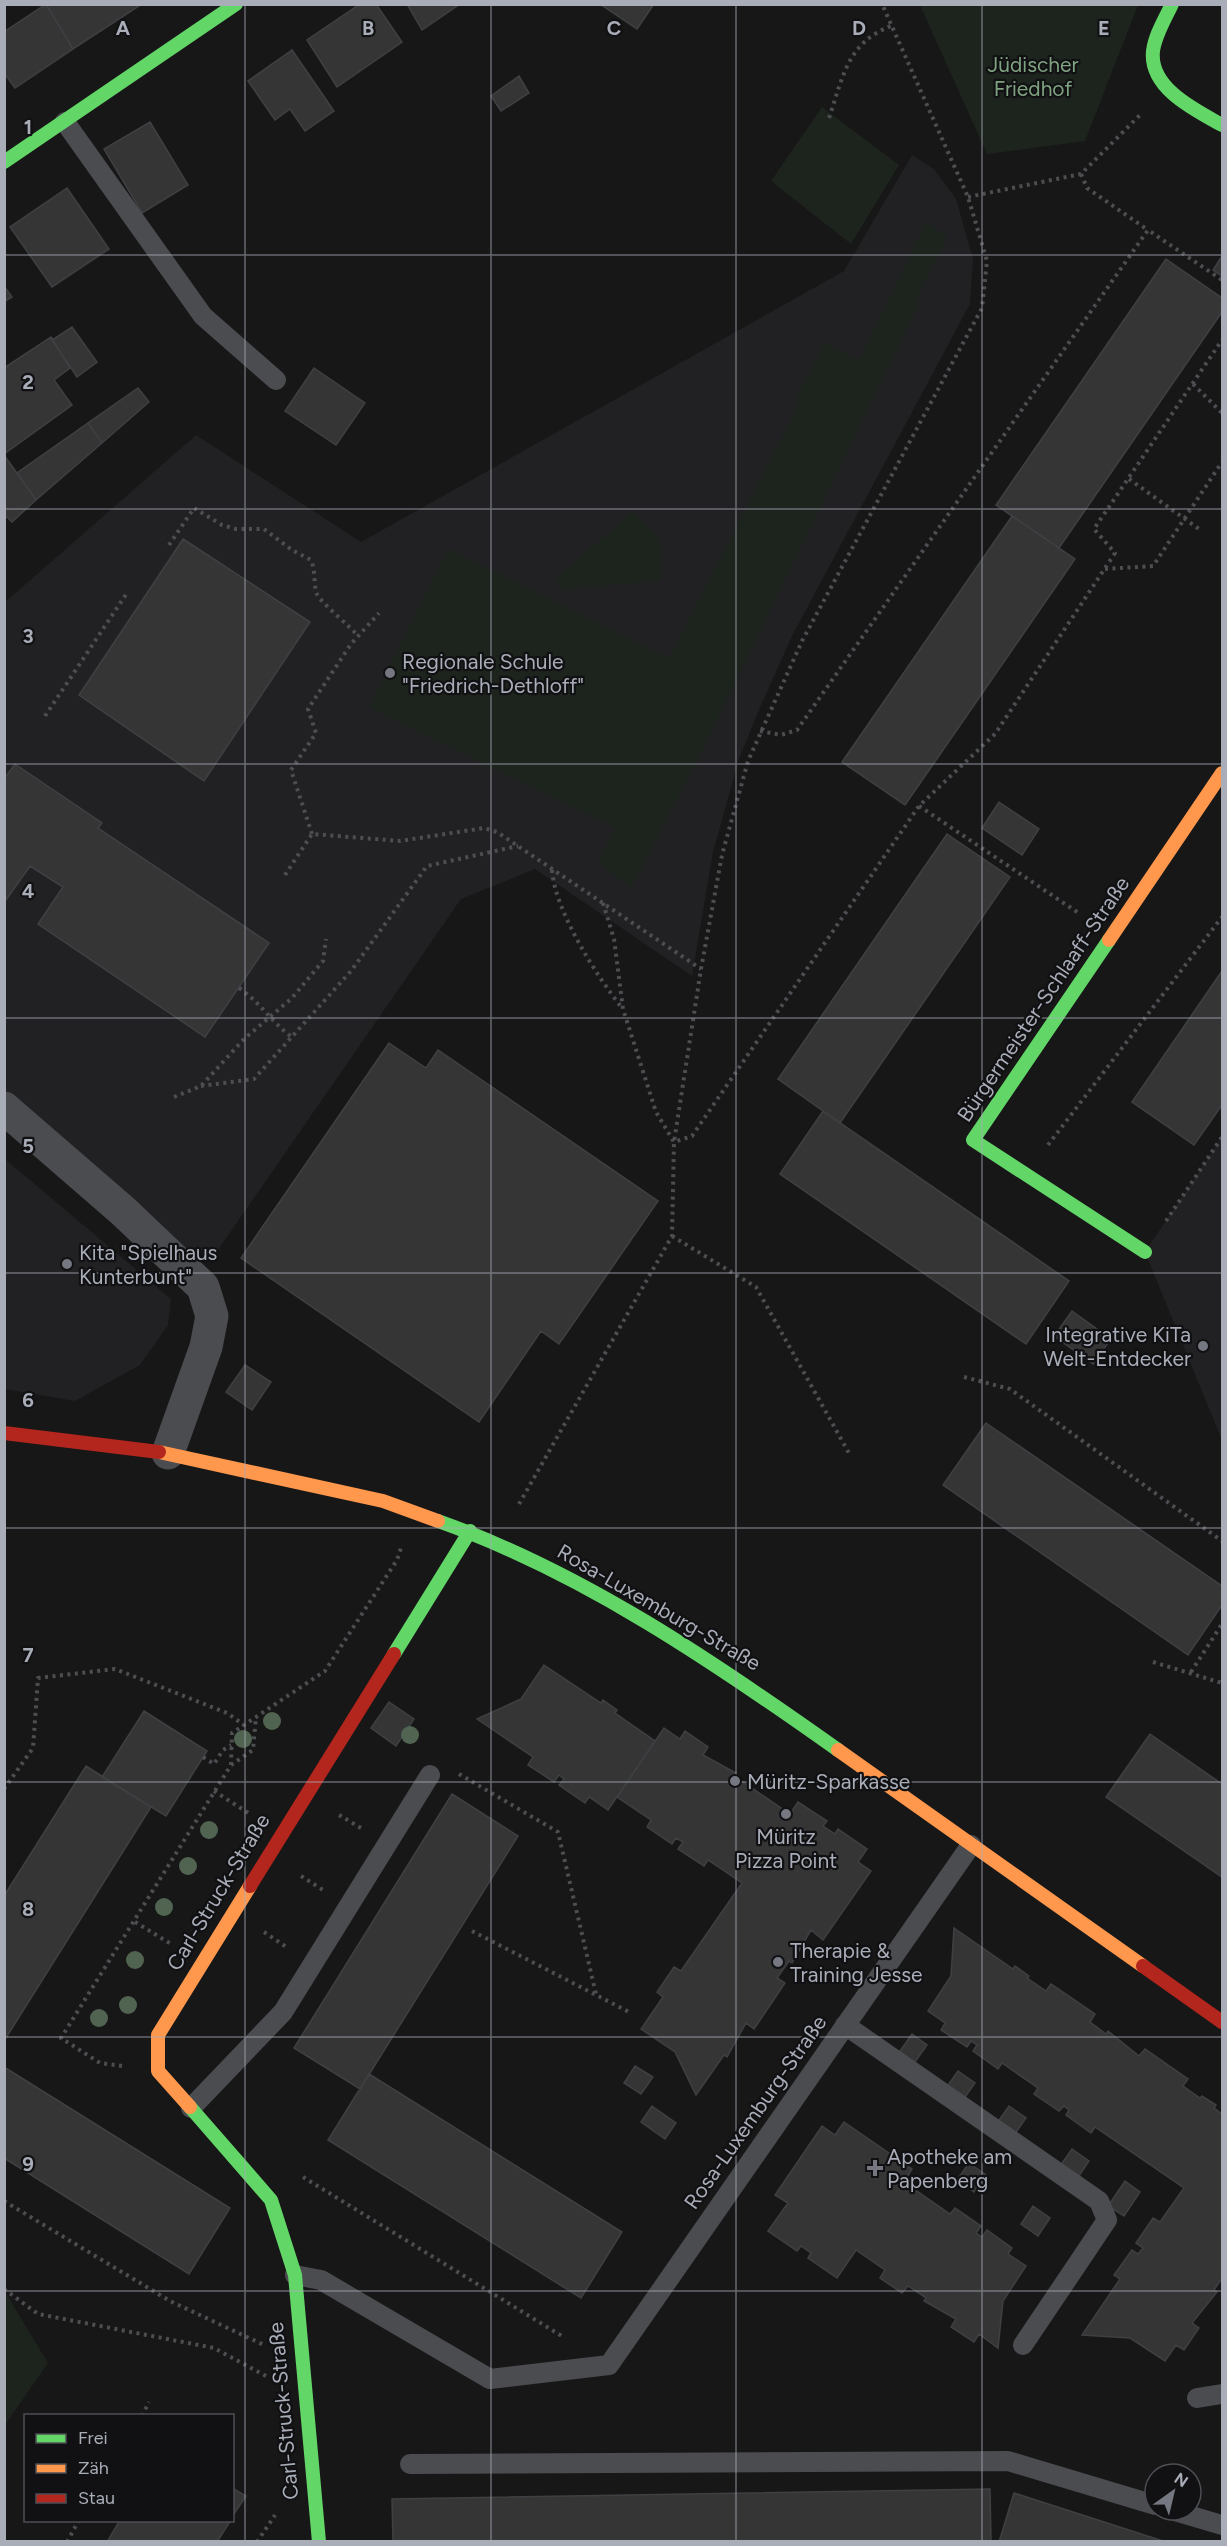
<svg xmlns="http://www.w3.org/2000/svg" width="1227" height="2546" font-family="Figtree,sans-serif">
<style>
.built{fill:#212123}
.green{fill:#1d241e}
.building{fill:#353536;stroke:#3f4043;stroke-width:1.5}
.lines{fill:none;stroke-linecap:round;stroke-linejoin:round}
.path{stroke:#4d4e52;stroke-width:4;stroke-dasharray:3 4.5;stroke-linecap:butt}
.lane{stroke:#4b4c50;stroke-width:20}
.street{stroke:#4b4c50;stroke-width:33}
.fast{stroke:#63d668;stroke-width:14}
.slow{stroke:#ff974d;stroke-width:14}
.jam{stroke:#b3261e;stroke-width:14}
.tree{fill:#506451}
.grid{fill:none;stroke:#a8adb8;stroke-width:1.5;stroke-opacity:0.55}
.poi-dot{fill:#757880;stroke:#111113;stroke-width:2}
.labels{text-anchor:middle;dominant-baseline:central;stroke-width:4.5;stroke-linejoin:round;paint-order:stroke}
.park-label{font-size:21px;fill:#7fa381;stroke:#111113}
.poi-label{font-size:21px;fill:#a8adb8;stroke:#111113;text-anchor:start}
.street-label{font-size:21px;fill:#a8adb8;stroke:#111113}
.grid-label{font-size:20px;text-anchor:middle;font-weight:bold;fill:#a8adb8;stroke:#111113;stroke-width:4.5;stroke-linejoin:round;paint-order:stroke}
</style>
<rect width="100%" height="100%" fill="#171717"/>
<path class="built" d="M912,155L934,169L956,199L973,259L970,304L793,634L758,712L739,759L713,852L692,976L535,869L461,899L218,1250L194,1256L5,1091L4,603L196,435L361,542L844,271Z
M1222,1137V1440L1145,1252Z
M5,1159L171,1299L168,1325L140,1365L75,1401L5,1389Z"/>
<path class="green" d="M920,5H1138L1085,141L987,154Z
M822,107L899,165L851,244L771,181Z
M927,221L947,237L919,294L916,310L695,765L631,888L598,862L615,828L369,707L448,549L669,658L794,414L800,390L825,343L859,360Z
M632,512C659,532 667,547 660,581L561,589L557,578Z
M4,2290L48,2363L5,2425H4Z"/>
<path class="building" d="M46,4H142L73,49Z
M46,4L73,49L15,88L4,73V32Z
M360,4H376L402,42L337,87L307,40Z
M407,4H460L422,30Z
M600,4H654L637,29Z
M292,50L334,111L305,131L290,109L275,120L248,81Z
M519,76L529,93L501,111L491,96Z
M150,122L188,185L142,213L104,149Z
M67,188L109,249L52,287L10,227Z
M1222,256V276L1213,270Z
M1166,259L1222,298V312L1059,548L996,505Z
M4,286L12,297L4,302Z
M72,327L97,362L77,377L52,340Z
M51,337L70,368L54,380L72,405L4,454V368Z
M314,368L365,403L336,445L285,411Z
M138,388L149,402L102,443L88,423Z
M88,423L102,443L36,500L17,473Z
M4,455L36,500L12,522L7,517L4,519Z
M1012,516L1075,559L905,805L842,762Z
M183,539L310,622L204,781L79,695Z
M15,764L102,823L98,828L269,943L205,1037L38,924L63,887L30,866L4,903V779Z
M999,802L1039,829L1022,855L982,828Z
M947,834L1010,877L840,1123L778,1079Z
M1222,971V1105L1194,1145L1132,1102Z
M389,1043L426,1068L438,1050L658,1201L559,1344L541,1331L479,1422L241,1258Z
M823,1111L1069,1281L1026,1344L780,1174Z
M1072,1311L1111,1339L1093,1364L1054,1336Z
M245,1365L271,1382L252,1410L226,1392Z
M986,1423L1222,1586V1605L1188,1655L943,1485Z
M544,1665L601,1703L603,1700L617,1710L615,1713L655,1741L608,1810L589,1797L585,1803L559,1785L564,1779L559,1775L554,1782L528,1765L533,1757L477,1719L521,1699Z
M389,1702L414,1719L396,1746L371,1728Z
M144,1711L207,1751L166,1816L102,1777Z
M664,1728L680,1739L685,1731L708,1747L703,1755L736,1773L734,1776L790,1814L798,1802L827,1821L823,1826L835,1834L838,1829L867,1849L858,1862L871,1871L823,1940L811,1930L792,1963L789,1961L777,1978L785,1983L754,2029L746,2023L727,2057L724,2055L696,2095L675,2052L641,2029L663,1997L657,1992L674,1967L681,1971L742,1883L708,1860L704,1866L678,1849L683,1842L676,1838L672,1844L647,1827L651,1820L617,1797Z
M1150,1734L1222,1784V1877L1106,1797Z
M86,1766L151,1807L4,2041V1896Z
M452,1794L518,1836L360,2089L294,2048Z
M954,1928L1013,1969L1015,1966L1029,1976L1027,1978L1046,1991L1051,1984L1095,2014L1090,2022L1106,2034L1108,2031L1139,2056L1145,2049L1188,2079L1183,2086L1200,2098L1202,2096L1216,2105L1214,2108L1222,2114V2278L1214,2290L1217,2292L1192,2323L1199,2328L1184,2350L1176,2345L1165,2361L1130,2338L1082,2335L1120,2279L1114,2275L1132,2250L1138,2254L1143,2248L1136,2243L1153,2218L1160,2222L1184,2188L1095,2127L1091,2133L1066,2115L1069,2110L1064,2106L1059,2111L1034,2094L1038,2088L1002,2063L998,2069L973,2051L977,2045L971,2041L967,2047L941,2030L945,2023L928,2011L951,1976Z
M912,2034L927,2045L910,2069L895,2058Z
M635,2066L653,2077L641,2094L624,2083Z
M4,2067L230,2208L189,2274L4,2158Z
M958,2071L975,2083L963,2100L946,2088Z
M369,2074L622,2232L581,2298L328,2140Z
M652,2106L676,2123L665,2139L641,2122Z
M1009,2106L1026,2118L1014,2135L997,2123Z
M844,2122L912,2169L904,2182L950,2214L955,2208L981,2226L976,2233L982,2237L987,2230L1012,2248L1008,2254L1026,2266L1003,2301L998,2348L979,2334L974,2342L951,2327L956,2319L924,2301L926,2298L908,2286L902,2293L880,2278L885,2270L856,2250L837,2278L808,2258L811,2253L801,2246L797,2251L768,2231L788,2203L775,2195L822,2126L835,2135Z
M1072,2149L1089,2161L1077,2179L1060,2166Z
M969,2163L986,2175L974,2192L957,2180Z
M1125,2181L1140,2192L1124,2216L1108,2206Z
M1033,2206L1050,2218L1038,2236L1021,2224Z
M232,2488L246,2496L232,2517Z
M990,2489L991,2542H393L392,2499Z
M1014,2493L1166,2542H999Z
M120,2520H231L217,2542H107Z"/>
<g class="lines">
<path class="path" d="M829,118C843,77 847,43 891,26
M1081,174L1087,188L1148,230
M968,197L1081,174L1141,114
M1193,384L1222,413
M1129,479L1199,529
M169,545L194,508L222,525L236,529H264L292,550L311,560C316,572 313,583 317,594C318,600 351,627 358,636
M1105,569L1153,566L1222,462
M45,716L127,593
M760,731L781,735L797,730L1148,230L1222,280
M919,806L1080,914
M312,834L291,770L316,733L308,709L351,644L379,613
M552,870C555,911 596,975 622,1008
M285,875L312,834L400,841L484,828L497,832L701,969
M603,903L614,939L623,1009L656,1112L674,1142L692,1136L919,806L995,734L1115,553L1094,529L1222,340
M239,988C260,1002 272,1023 293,1038
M201,1086L254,1079L351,971L427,866L518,846
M174,1097L201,1086L244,1039L292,998L323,961L326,939
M1048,1145L1222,917
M1166,1221L1222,1137
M672,1236L756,1287L850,1455
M964,1377L1010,1389L1222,1541
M519,1504L672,1236L674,1142L701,969L722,855L748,761L802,641L982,308L987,261L968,197L882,4
M1153,1662L1222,1683
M1191,1672L1222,1624
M203,1757L214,1764L223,1750L231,1745
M231,1765L232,1733L325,1671L397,1560L401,1548
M459,1774L558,1832L596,1994
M4,1789L33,1748L38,1678L115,1669L227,1713L244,1725
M214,1791L250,1814
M339,1815L361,1828
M301,1876L323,1890
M135,1922L171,1944
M472,1931L629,2012
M264,1932L288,1948
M122,2066L100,2063L61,2038L231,1765L253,1750L256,1717
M303,2177L565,2338
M4,2201L170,2301L264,2345
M4,2289L38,2314L214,2348L266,2376
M142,2416L149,2402
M67,2542L79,2520
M257,2542L275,2515"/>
<path class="lane" d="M65,122L203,316L276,380
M845,2025L1099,2201L1107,2220L1023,2345
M191,2108L283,2012L430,1775
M295,2275L321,2280L490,2379L609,2365L971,1845
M1197,2398L1222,2394
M410,2464L1008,2461L1155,2505
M1171,2510L1222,2525"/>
<path class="street" d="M4,1108L123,1211L203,1287L212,1316L206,1347L168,1453"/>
<path class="fast" d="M1172,4C1165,19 1155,35 1153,51C1149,88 1195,110 1222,125
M4,162L236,4
M1109,940L973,1140L1145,1252
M438,1521C582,1572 714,1662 838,1750
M394,1654L470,1531
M190,2107L271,2200L295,2275L319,2542"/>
<path class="slow" d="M1109,940L1222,773
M159,1452L383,1501L438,1521
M838,1750L1143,1966
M190,2107L158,2071V2035L250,1886"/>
<path class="jam" d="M4,1433L159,1452
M250,1886L394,1654
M1143,1966L1222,2022"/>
</g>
<g class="tree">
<circle cx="272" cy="1721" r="9"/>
<circle cx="410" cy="1735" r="9"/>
<circle cx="243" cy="1739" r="9"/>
<circle cx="209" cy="1830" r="9"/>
<circle cx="188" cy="1866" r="9"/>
<circle cx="164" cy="1907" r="9"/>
<circle cx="135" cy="1960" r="9"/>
<circle cx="128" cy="2005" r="9"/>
<circle cx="99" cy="2018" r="9"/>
</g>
<path class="grid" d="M245,4V2542M491,4V2542M736,4V2542M982,4V2542M4,255H1222M4,509H1222M4,764H1222M4,1018H1222M4,1273H1222M4,1528H1222M4,1782H1222M4,2037H1222M4,2291H1222"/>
<g class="poi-dot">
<circle cx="390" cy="673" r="6"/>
<circle cx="67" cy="1264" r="6"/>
<circle cx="1203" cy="1346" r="6"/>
<circle cx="735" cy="1781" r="6"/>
<circle cx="786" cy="1814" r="6"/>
<circle cx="778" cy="1962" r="6"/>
<path d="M872 2159h6v6h6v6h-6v6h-6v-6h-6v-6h6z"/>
</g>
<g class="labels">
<g class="park-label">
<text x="1033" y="64">Jüdischer<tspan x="1033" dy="24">Friedhof</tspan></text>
</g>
<g class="poi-label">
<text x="402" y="661">Regionale Schule<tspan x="402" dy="24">"Friedrich-Dethloff"</tspan></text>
<text x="79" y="1252">Kita "Spielhaus<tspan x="79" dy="24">Kunterbunt"</tspan></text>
<text x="1191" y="1334" text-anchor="end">Integrative KiTa<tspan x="1191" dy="24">Welt-Entdecker</tspan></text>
<text x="747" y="1781">Müritz-Sparkasse</text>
<text x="786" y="1836" text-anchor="middle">Müritz<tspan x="786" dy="24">Pizza Point</tspan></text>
<text x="790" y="1950">Therapie &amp;<tspan x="790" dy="24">Training Jesse</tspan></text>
<text x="887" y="2156">Apotheke am<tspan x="887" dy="24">Papenberg</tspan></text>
</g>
<g class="street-label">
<text transform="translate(1043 999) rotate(-56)">Bürgermeister-Schlaaff-Straße</text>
<text transform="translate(659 1607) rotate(30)">Rosa-Luxemburg-Straße</text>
<text transform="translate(218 1892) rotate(-59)">Carl-Struck-Straße</text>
<text transform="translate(755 2112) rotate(-55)">Rosa-Luxemburg-Straße</text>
<text transform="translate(283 2411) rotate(-95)">Carl-Struck-Straße</text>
</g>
</g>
<g class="grid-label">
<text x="123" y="35">A</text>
<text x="368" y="35">B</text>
<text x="614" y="35">C</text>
<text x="859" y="35">D</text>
<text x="1104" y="35">E</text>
<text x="28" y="134">1</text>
<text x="28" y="389">2</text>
<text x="28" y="643">3</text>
<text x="28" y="898">4</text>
<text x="28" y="1153">5</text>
<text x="28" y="1407">6</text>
<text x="28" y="1662">7</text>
<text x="28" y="1916">8</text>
<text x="28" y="2171">9</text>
</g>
<rect width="1227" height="2546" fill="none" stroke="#a8adb8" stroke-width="12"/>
<rect x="24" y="2414" width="210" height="108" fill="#111113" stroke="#4d4f55" stroke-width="1.5"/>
<rect x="36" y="2434" width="30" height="9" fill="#63d668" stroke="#4d4f55" stroke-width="1.5"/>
<text x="78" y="2444" font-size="18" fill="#a8adb8">Frei</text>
<rect x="36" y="2464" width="30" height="9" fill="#ff974d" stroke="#4d4f55" stroke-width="1.5"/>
<text x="78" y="2474" font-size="18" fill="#a8adb8">Zäh</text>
<rect x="36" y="2494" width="30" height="9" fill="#b3261e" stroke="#4d4f55" stroke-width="1.5"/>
<text x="78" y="2504" font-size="18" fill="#a8adb8">Stau</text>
<g transform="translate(1173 2492) rotate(34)"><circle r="28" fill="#111113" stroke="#4d4f55" stroke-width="1.5"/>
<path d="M0-4.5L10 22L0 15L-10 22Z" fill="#757880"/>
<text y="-9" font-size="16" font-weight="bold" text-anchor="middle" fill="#a8adb8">N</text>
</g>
</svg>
